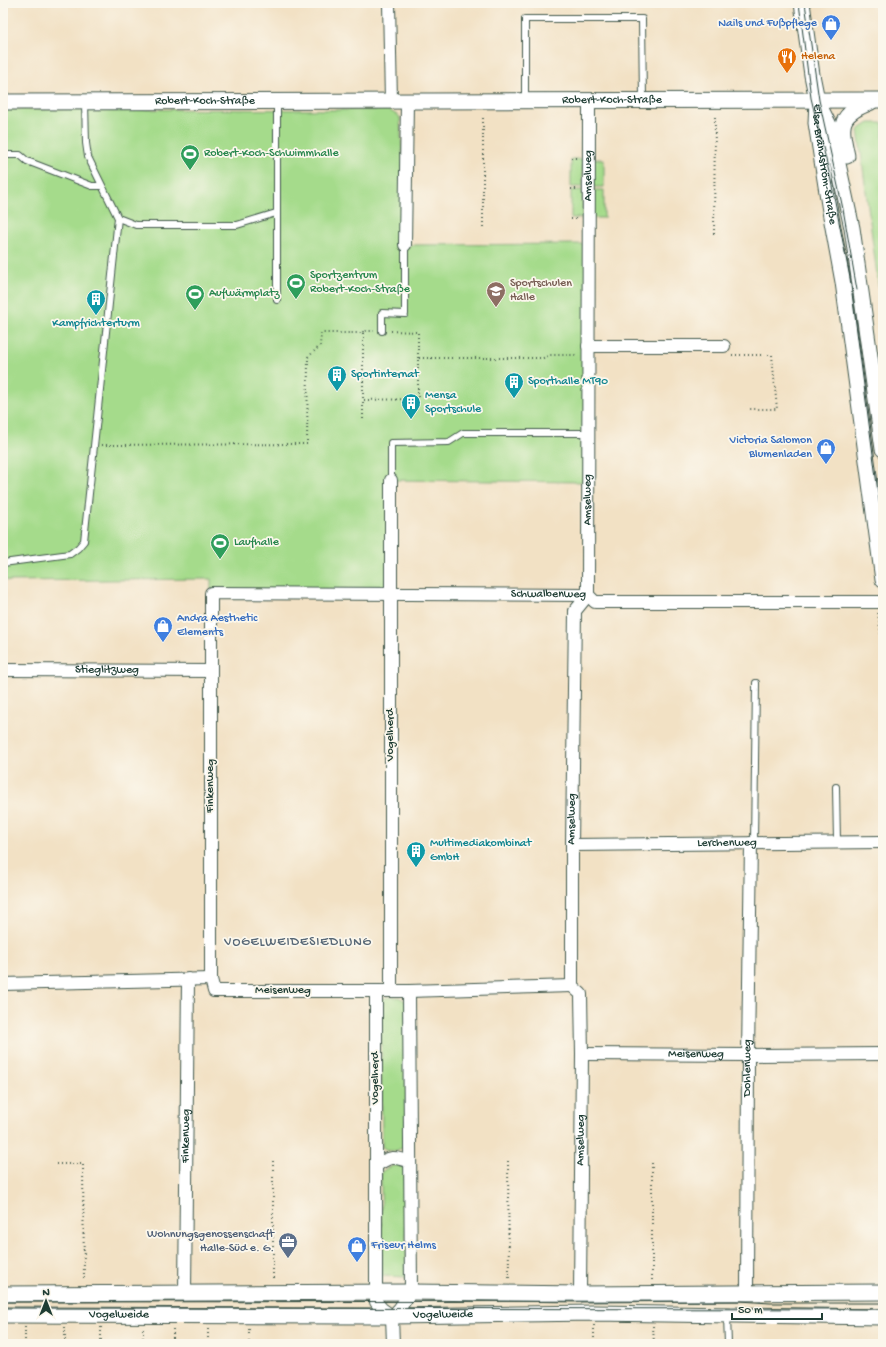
<svg xmlns="http://www.w3.org/2000/svg" width="886" height="1347" font-family="'Gochi Hand',sans-serif">
<style>
.green{fill:#a5db8b;stroke:#628c60}
.lines{fill:none;stroke-linecap:round;stroke-linejoin:round}
.service-casing{stroke:#3f564a;stroke-width:8}
.minor-casing{stroke:#3f564a;stroke-width:14}
.tertiary-casing{stroke:#3f564a;stroke-width:17}
.path{stroke:#3f564a;stroke-width:2;stroke-dasharray:1 3;stroke-linecap:butt}
.service{stroke:#fff;stroke-width:6}
.minor{stroke:#fff;stroke-width:12}
.tertiary{stroke:#fff;stroke-width:15}
.tram{stroke:#1f3d34;stroke-width:1}
.labels{text-anchor:middle;dominant-baseline:central;stroke-width:3.5;stroke-linejoin:round;paint-order:stroke}
.shop-label{font-size:12px;fill:#366cbe;stroke:#fbf7ec;text-anchor:end}
.food-label{font-size:12px;fill:#c56008;stroke:#fbf7ec;text-anchor:start}
.street-label{font-size:12px;fill:#1f3d34;stroke:#fbf7ec}
.leisure-label{font-size:12px;fill:#27864d;stroke:#fbf7ec;text-anchor:start}
.education-label{font-size:12px;fill:#785e54;stroke:#fbf7ec;text-anchor:start}
.culture-label{font-size:12px;fill:#0d838f;stroke:#fbf7ec;text-anchor:start}
.service-label{font-size:12px;fill:#4e5e75;stroke:#fbf7ec;text-anchor:end}
.neighbourhood-label{font-size:13px;letter-spacing:1px;fill:#586876;stroke:#fbf7ec}
</style>
<rect width="100%" height="100%" fill="#fbf7ec"/>
<filter id="ink" filterUnits="userSpaceOnUse"><feTurbulence type="fractalNoise" baseFrequency=".025" numOctaves="2"/><feDisplacementMap in="SourceGraphic" scale="8" xChannelSelector="R" yChannelSelector="G"/><feConvolveMatrix kernelMatrix="1 2 1 2 8 2 1 2 1" color-interpolation-filters="sRGB"/></filter>
<filter id="wash" filterUnits="userSpaceOnUse"><feTurbulence type="fractalNoise" baseFrequency=".012" numOctaves="4" result="noise"/><feDisplacementMap in="SourceGraphic" scale="16" xChannelSelector="R" yChannelSelector="G"/><feGaussianBlur stdDeviation="0.9" result="paint"/><feColorMatrix in="noise" values="0 0 0 0 0 0 0 0 0 0 0 0 0 0 0 0 0 1.4 0 .05"/><feComposite in="paint" operator="in"/></filter>
<g filter="url(#wash)">
<rect width="100%" height="100%" fill="#f2e1c4"/>
<path class="green" d="M3,109L389,110L400,117L405,199V245L588,244V482L391,480L390,593H211V579L8,581L3,578Z
M869,123H883V321L858,130Z
M571,159H583V187H571Z
M592,159H604V187H592Z
M571,190H583V218H571Z
M592,190H604V218H592Z
M387,997H399L407,1002L406,1145C397,1152 391,1153 382,1147L381,1000Z
M396,1165H400L405,1168L407,1277L382,1276L381,1172L387,1168Z"/>
</g>
<g filter="url(#ink)">
<g class="lines">
<defs>
<path id="service" d="M525,100V19H642L643,100
M277,102V300
M3,155H20L27,161L92,186H102
M118,218L136,225H237L276,213
M382,331V313L405,314V245
M391,480V443L449,442L463,433H588
M3,563L70,554L78,548L84,541L118,218L88,157L86,143L85,102
M836,787L837,842
M754,843L756,683
M727,1316L728,1344"/>
<g id="minor">
<path d="M389,3L391,101"/>
<path d="M405,245L407,101"/>
<path d="M588,346H724"/>
<path d="M391,480V991"/>
<path id="s1" d="M3,670L211,671"/>
<path id="s2" d="M572,845L883,842"/>
<path d="M3,984L211,979"/>
<path id="s3" d="M572,986L409,991H214L211,979V593L588,595L595,602H883"/>
<path d="M376,991V1302L382,1309L392,1316"/>
<path id="s4" d="M582,1054L748,1055L883,1054"/>
<path d="M376,1166C389,1156 395,1156 410,1162"/>
<path id="s5" d="M185,1293L188,979"/>
<path id="s6" d="M747,1293L748,1055L751,843"/>
<path id="s7" d="M580,1294L582,1054L581,994L572,986V845L575,611L588,595L589,101"/>
<path d="M392,1316L399,1309L411,1292L409,991"/>
<path d="M392,1316L393,1344"/>
</g>
<g id="tertiary">
<path id="s8" d="M802,3L812,75L817,100L816,123L830,211L843,282L883,580"/>
<path d="M817,101L830,127L852,228L883,449"/>
<path id="s9" d="M3,102L883,100"/>
<path d="M847,156C840,124 838,115 871,102"/>
<path d="M3,1294L411,1292L580,1294L883,1292"/>
<path id="s10" d="M3,1315L392,1316L594,1313L883,1317"/>
</g>
</defs>
<use href="#service" class="service-casing"/>
<use href="#minor" class="minor-casing"/>
<use href="#tertiary" class="tertiary-casing"/>
<path class="path" d="M571,158H578
M571,189H576
M571,219H576
M483,227V115
M714,234L715,114
M391,331L418,332V358
M363,333V400L418,399V358H543L550,355H577
M732,355H772L777,409H748
M363,419V400
M102,445L307,444L308,357L320,346L321,333H363V331H374
M878,613L883,651
M273,1161V1279
M508,1161L509,1280
M56,1164H83L84,1281
M652,1280V1162
M594,1325V1344
M653,1326L654,1344
M25,1327V1344
M143,1329V1344
M173,1329V1344
M208,1329V1344
M249,1329V1344
M65,1344V1327
M101,1344V1327"/>
<use href="#service" class="service"/>
<use href="#minor" class="minor"/>
<use href="#tertiary" class="tertiary"/>
<path class="tram" d="M799,3L811,98L830,176L850,278L883,531
M805,3L819,100L843,209L857,290
M3,1302L740,1301L770,1303H883
M3,1308L883,1309"/>
</g>
</g>
<defs>
<symbol id="shop-pin" viewBox="-11 -11 22 30"><path d="M0 17L-7.5 6A9.5 9.5 0 1 1 7.5 6Z" fill="#3f7fe0" stroke="#fbf7ec"/><path d="M-5-2.5h2.3a2.7 3.5 0 0 1 5.4 0H5L5.5 6h-11ZM-1.5-2.5h3a1.5 2.3 0 0 0-3 0Z" fill="#fff"/></symbol>
<symbol id="restaurant-pin" viewBox="-11 -11 22 30"><path d="M0 17L-7.5 6A9.5 9.5 0 1 1 7.5 6Z" fill="#e8710a" stroke="#fbf7ec"/><path d="M-5-6h1v4h1v-4h1v4h1v-4h1v5L-1.5 .5V6h-2V.5L-5-1ZM5-6V6H3V1.5H1.5Q1.5-4 5-6Z" fill="#fff"/></symbol>
<symbol id="stadium-pin" viewBox="-11 -11 22 30"><path d="M0 17L-7.5 6A9.5 9.5 0 1 1 7.5 6Z" fill="#2e9e5b" stroke="#fbf7ec"/><path d="M0-5a6.5 5 0 1 0 0 10a6.5 5 0 1 0 0-10ZM-3.5-1.8h7v3.6h-7Z" fill="#fff"/></symbol>
<symbol id="school-pin" viewBox="-11 -11 22 30"><path d="M0 17L-7.5 6A9.5 9.5 0 1 1 7.5 6Z" fill="#8d6e63" stroke="#fbf7ec"/><path d="M0-5L7-2L0 1L-7-2ZM-4 1L0 2.5L4 1V4Q0 6-4 4Z" fill="#fff"/></symbol>
<symbol id="building-pin" viewBox="-11 -11 22 30"><path d="M0 17L-7.5 6A9.5 9.5 0 1 1 7.5 6Z" fill="#0f9aa8" stroke="#fbf7ec"/><path d="M-4-6H4V6H1V3H-1V6H-4ZM-2.5-4.3h1.7v1.8h-1.7ZM.8-4.3h1.7v1.8H.8ZM-2.5-1h1.7V.8h-1.7ZM.8-1h1.7V.8H.8Z" fill="#fff"/></symbol>
<symbol id="office-pin" viewBox="-11 -11 22 30"><path d="M0 17L-7.5 6A9.5 9.5 0 1 1 7.5 6Z" fill="#5c6f8a" stroke="#fbf7ec"/><path d="M-6-3h4V-5.5h4V-3h4V5H-6ZM-1-4.5V-3h2v-1.5ZM-6 0V1H6V0Z" fill="#fff"/></symbol>
</defs>
<g fill-rule="evenodd">
<use href="#shop-pin" x="820" y="13" width="22" height="30"/>
<use href="#restaurant-pin" x="776" y="46" width="22" height="30"/>
<use href="#stadium-pin" x="179" y="143" width="22" height="30"/>
<use href="#stadium-pin" x="285" y="272" width="22" height="30"/>
<use href="#school-pin" x="485" y="280" width="22" height="30"/>
<use href="#stadium-pin" x="184" y="283" width="22" height="30"/>
<use href="#building-pin" x="85" y="288" width="22" height="30"/>
<use href="#building-pin" x="326" y="364" width="22" height="30"/>
<use href="#building-pin" x="503" y="371" width="22" height="30"/>
<use href="#building-pin" x="400" y="392" width="22" height="30"/>
<use href="#shop-pin" x="815" y="437" width="22" height="30"/>
<use href="#stadium-pin" x="209" y="532" width="22" height="30"/>
<use href="#shop-pin" x="152" y="615" width="22" height="30"/>
<use href="#building-pin" x="405" y="840" width="22" height="30"/>
<use href="#office-pin" x="277" y="1231" width="22" height="30"/>
<use href="#shop-pin" x="346" y="1235" width="22" height="30"/>
</g>
<g class="labels">
<g class="shop-label">
<text x="817" y="24">Nails und Fußpflege</text>
<text x="812" y="441">Victoria Salomon<tspan x="812" dy="14">Blumenladen</tspan></text>
<text x="177" y="619" text-anchor="start">Andra Aesthetic<tspan x="177" dy="14">Elements</tspan></text>
<text x="371" y="1246" text-anchor="start">Friseur Helms</text>
</g>
<g class="food-label">
<text x="801" y="57">Helena</text>
</g>
<g class="street-label">
<text stroke="none"><textPath href="#s9" startOffset="202">Robert-Koch-Straße</textPath></text>
<text stroke="none"><textPath href="#s9" startOffset="609">Robert-Koch-Straße</textPath></text>
<text stroke="none"><textPath href="#s8" startOffset="163">Elsa-Brändström-Straße</textPath></text>
<text stroke="none"><textPath href="#s7" startOffset="1127">Amselweg</textPath></text>
<text stroke="none"><textPath href="#s7" startOffset="803">Amselweg</textPath></text>
<text stroke="none"><textPath href="#s3" startOffset="1094">Schwalbenweg</textPath></text>
<text stroke="none"><textPath href="#s1" startOffset="104">Stieglitzweg</textPath></text>
<text transform="translate(391 735) rotate(-90)">Vogelherd</text>
<text transform="translate(211 786) rotate(-90)">Finkenweg</text>
<text stroke="none"><textPath href="#s7" startOffset="479">Amselweg</textPath></text>
<text stroke="none"><textPath href="#s2" startOffset="155">Lerchenweg</textPath></text>
<text x="283" y="991">Meisenweg</text>
<text stroke="none"><textPath href="#s4" startOffset="114">Meisenweg</textPath></text>
<text stroke="none"><textPath href="#s6" startOffset="225">Dohlenweg</textPath></text>
<text transform="translate(376 1078) rotate(-90)">Vogelherd</text>
<text stroke="none"><textPath href="#s5" startOffset="157">Finkenweg</textPath></text>
<text stroke="none"><textPath href="#s7" startOffset="154">Amselweg</textPath></text>
<text stroke="none"><textPath href="#s10" startOffset="116">Vogelweide</textPath></text>
<text stroke="none"><textPath href="#s10" startOffset="440">Vogelweide</textPath></text>
</g>
<g class="leisure-label">
<text x="204" y="154">Robert-Koch-Schwimmhalle</text>
<text x="310" y="276">Sportzentrum<tspan x="310" dy="14">Robert-Koch-Straße</tspan></text>
<text x="209" y="294">Aufwärmplatz</text>
<text x="234" y="543">Laufhalle</text>
</g>
<g class="education-label">
<text x="510" y="284">Sportschulen<tspan x="510" dy="14">Halle</tspan></text>
</g>
<g class="culture-label">
<text x="96" y="324" text-anchor="middle">Kampfrichterturm</text>
<text x="351" y="375">Sportinternat</text>
<text x="528" y="382">Sporthalle MT90</text>
<text x="425" y="396">Mensa<tspan x="425" dy="14">Sportschule</tspan></text>
<text x="430" y="844">Multimediakombinat<tspan x="430" dy="14">GmbH</tspan></text>
</g>
<g class="service-label">
<text x="274" y="1235">Wohnungsgenossenschaft<tspan x="274" dy="14">Halle-Süd e. G.</tspan></text>
</g>
<g class="neighbourhood-label">
<text x="298" y="942">VOGELWEIDESIEDLUNG</text>
</g>
</g>
<rect width="886" height="1347" fill="none" stroke="#fbf7ec" stroke-width="16"/>
<g transform="translate(46 1301)" stroke="#fbf7ec" stroke-width="3" paint-order="stroke">
<path d="M0-3L7 15L0 10L-7 15Z" fill="#1f3d34"/>
<text y="-6" font-size="11" font-weight="bold" text-anchor="middle" fill="#1f3d34">N</text>
</g>
<path d="M732 1313v6h90v-6" fill="none" stroke="#1f3d34" stroke-width="2"/>
<text x="738" y="1313" font-size="12" fill="#1f3d34" stroke="#fbf7ec" stroke-width="3" paint-order="stroke">50 m</text>
</svg>
